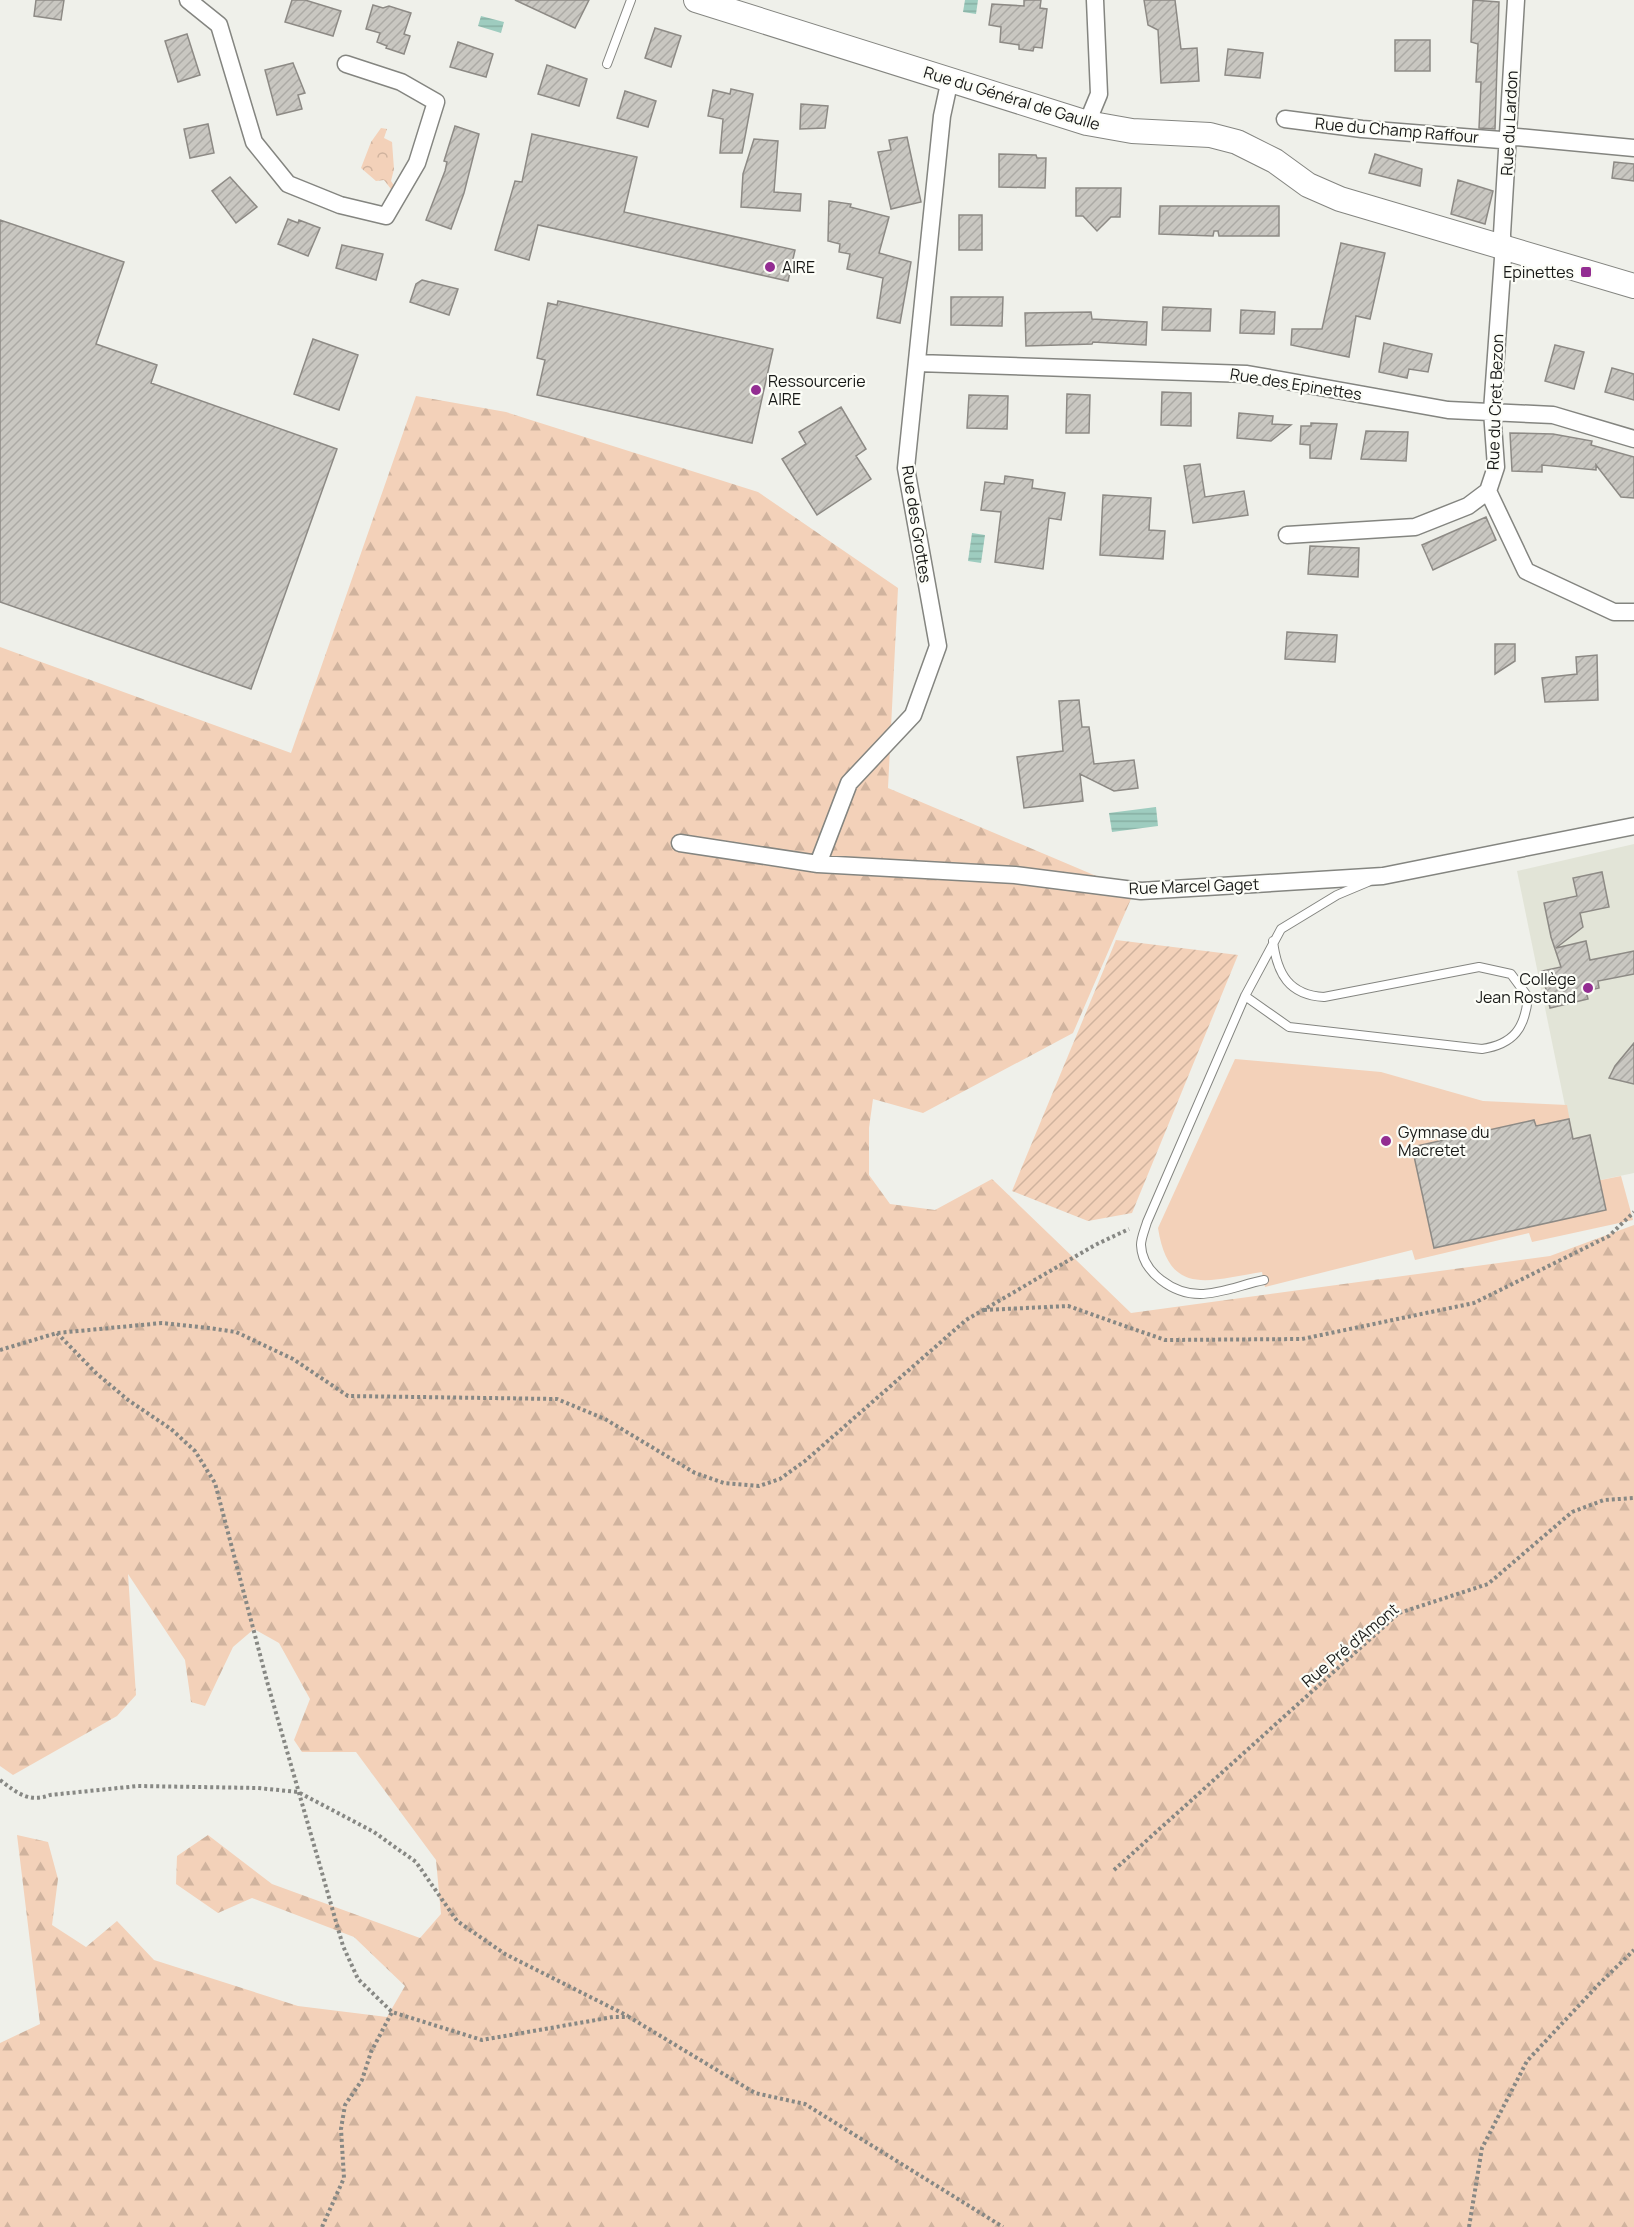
<svg xmlns="http://www.w3.org/2000/svg" width="1634" height="2227" font-family="Manrope,sans-serif">
<style>
.built{fill:#e2e4d7}
.grass{fill:#f3d1b9}
.forest{fill:url(#forest-firs)}
.park{fill:url(#park-crowns)}
.garden{fill:url(#garden-furrows)}
.water{fill:url(#water-rules)}
.building{fill:url(#building-hatch);stroke:#8d8a85;stroke-width:1.5}
.lines{fill:none;stroke-linecap:round;stroke-linejoin:round}
.lane-casing{stroke:#848580;stroke-width:10}
.street-casing{stroke:#848580;stroke-width:19}
.secondary-casing{stroke:#848580;stroke-width:26}
.path{stroke:#878884;stroke-width:4;stroke-dasharray:3 3;stroke-linecap:butt}
.lane{stroke:#fff;stroke-width:8}
.street{stroke:#fff;stroke-width:16}
.secondary{stroke:#fff;stroke-width:24}
.poi-dot{fill:#932d92;stroke:#fcfdf7;stroke-width:2}
.labels{text-anchor:middle;dominant-baseline:central;stroke-width:4.5;stroke-linejoin:round;paint-order:stroke}
.street-label{font-size:16px;fill:#181917;stroke:#fcfdf7}
.poi-label{font-size:16px;fill:#181917;stroke:#fcfdf7;text-anchor:start}
</style>
<defs>
<pattern id="forest-firs" width="22" height="20" patternUnits="userSpaceOnUse" patternTransform="scale(1.5)"><rect width="22" height="20" fill="#f3d1b9"/><path d="M5 1l3.5 6h-7zM16 11l3.5 6h-7z" fill="#d0b39e"/></pattern>
<pattern id="park-crowns" width="20" height="18" patternUnits="userSpaceOnUse" patternTransform="scale(1.5)"><rect width="20" height="18" fill="#f3d1b9"/><path d="M2 6a3 3 0 1 1 6 0M12 15a3 3 0 1 1 6 0" fill="none" stroke="#d0b39e"/></pattern>
<pattern id="garden-furrows" width="10" height="10" patternUnits="userSpaceOnUse" patternTransform="scale(1.5)"><rect width="10" height="10" fill="#f3d1b9"/><path d="M-1 1l2-2M0 10L10 0M9 11l2-2" fill="none" stroke="#d0b39e"/></pattern>
<pattern id="water-rules" width="6" height="5" patternUnits="userSpaceOnUse" patternTransform="scale(1.5)"><rect width="6" height="5" fill="#9eccbf"/><path d="M0 2.5h6" fill="none" stroke="#87afa3"/></pattern>
<pattern id="building-hatch" width="6" height="6" patternUnits="userSpaceOnUse" patternTransform="scale(1.5)"><rect width="6" height="6" fill="#c9c7c1"/><path d="M-1 1l2-2M0 6l6-6M5 7l2-2" fill="none" stroke="#acaaa5"/></pattern>
</defs>
<rect width="100%" height="100%" fill="#eff0ea"/>
<path class="built" d="M1634,844V1173L1581,1184L1517,871Z"/>
<path class="grass" d="M1235,1059L1381,1072L1483,1101L1567,1105L1581,1184L1621,1176L1633,1220L1532,1242L1529,1233L1415,1260L1412,1250L1265,1287L1262,1272C1209,1280 1169,1298 1158,1228Z"/>
<path class="forest" d="M416,396L506,412L758,492L898,588L888,788L1134,892L1073,1033L923,1113L873,1099L869,1128V1175L890,1204L935,1210L992,1179L1131,1313L1550,1256L1634,1225V2227H0V2043L40,2024L17,1835L48,1842L58,1879L52,1925L86,1947L117,1921L154,1960L298,2006L387,2017L405,1986L354,1937L252,1898L218,1913L176,1884L177,1856L208,1835L272,1884L420,1938L441,1914L436,1860L356,1752H302L294,1740L310,1699L279,1643L254,1629L233,1647L205,1706L191,1702L185,1660L128,1574L136,1695L117,1716L13,1775L0,1766V647L291,753Z"/>
<path class="park" d="M381,128L387,129L384,138L392,142L394,169L391,181L395,187L394,193L384,180L376,181L361,168L371,142Z"/>
<path class="garden" d="M1116,940L1238,955L1132,1213L1088,1221L1012,1191Z"/>
<path class="water" d="M965,0H978L976,14L963,12Z
M481,16L504,22L501,33L478,26Z
M972,533L985,535L981,563L968,561Z
M1156,807L1158,826L1112,832L1109,813Z"/>
<path class="building" d="M36,0H64L61,20L34,16Z
M292,0H305L341,11L333,36L285,22Z
M515,0H589L575,28Z
M1024,0H1041L1040,8L1047,9L1042,48L1034,47L1033,51L1019,49V45L1000,42L1001,27L989,25L992,4L1024,6Z
M1144,0H1175L1181,49L1197,48L1199,81L1161,83L1158,30L1148,25Z
M1473,0L1499,2L1495,129L1479,128L1481,82H1476L1478,44L1471,42Z
M373,5L383,8L389,6L411,13L404,34L410,36L404,54L386,48L387,46L377,42L380,33L366,29Z
M655,28L681,36L671,67L645,58Z
M187,34L200,75L178,82L165,41Z
M1395,40H1430V71H1395Z
M458,42L493,54L486,77L450,67Z
M1228,49L1263,53L1260,78L1225,75Z
M293,63L305,93L298,95L302,109L277,115L265,70Z
M547,65L587,79L579,106L538,94Z
M731,89L753,94L742,153H720L723,119L708,116L713,90L730,94Z
M625,91L656,101L648,127L617,118Z
M801,104L828,106L825,128L800,129Z
M208,124L214,153L190,158L184,129Z
M455,126L479,134L464,193L451,229L426,220L445,171L447,162L444,161Z
M532,134L637,157L624,212L795,250L788,281L538,225L529,260L495,250L515,181L522,182Z
M907,137L921,202L891,209L878,152L891,150L889,140Z
M754,139L778,141L774,192L801,194L800,211L741,207L743,174Z
M999,154L1036,155L1037,158H1046L1045,188L999,187Z
M1375,154L1422,169L1420,186L1369,173Z
M1614,162L1634,164V181L1612,178Z
M230,177L257,207L236,223L212,191Z
M1458,180L1493,191L1485,224L1451,214Z
M1076,188H1121L1120,217H1111L1097,231L1083,216H1076Z
M829,201L851,204L850,207L889,217L879,253L911,262L900,323L877,318L883,278L847,269L850,254L839,252L840,244L828,241Z
M1160,206H1279V236H1219L1218,231H1214L1213,236L1159,234Z
M959,215H982V250H959Z
M288,219L298,223L299,220L320,228L308,256L278,244Z
M0,220L124,262L96,344L157,365L151,383L337,449L251,689L0,602Z
M1341,243L1385,253L1370,319L1356,316L1349,357L1291,345L1292,329H1322Z
M342,245L383,254L376,280L336,268Z
M422,280L458,289L449,315L410,302L416,284Z
M951,297H1003L1002,326L951,325Z
M558,301L773,349L752,443L537,395L545,360L537,358L548,303L557,305Z
M1163,307L1211,309L1210,331L1162,330Z
M1241,310L1275,312L1274,334L1240,333Z
M1091,312L1092,319L1147,322L1146,345L1093,342L1092,344L1026,346L1025,313Z
M313,339L358,355L339,410L294,394Z
M1384,343L1432,354L1428,372L1409,369L1407,378L1379,372Z
M1555,345L1584,352L1574,389L1545,381Z
M1612,368L1634,374V400L1605,392Z
M1162,392L1191,393V426L1161,425Z
M1067,394L1090,395L1089,433H1066Z
M969,395L1008,396L1007,429L967,428Z
M841,407L866,449L856,456L871,479L817,515L782,459L806,444L799,432Z
M1239,413L1273,416L1272,424L1291,425L1271,441L1237,438Z
M1311,423L1337,424L1331,459L1310,458V445L1300,444L1301,426H1311Z
M1366,431L1408,432L1406,461L1361,459Z
M1510,433L1553,434L1592,441L1591,445L1634,457V498L1621,497L1596,465V470L1542,465V472L1512,471Z
M1200,464L1205,497L1244,491L1248,515L1193,523L1184,466Z
M1005,476L1033,480L1032,488L1065,493L1061,520L1049,518L1043,569L995,562L1001,512L981,510L985,482L1004,484Z
M1103,495L1151,498L1149,530L1165,531L1163,559L1100,555Z
M1486,517L1496,540L1433,570L1422,545Z
M1310,546L1359,548L1358,577L1308,574Z
M1287,632L1337,635L1335,662L1285,659Z
M1495,644H1515V661L1495,674Z
M1597,655L1598,700L1545,702L1542,678L1577,674L1576,657Z
M1079,700L1082,727H1089L1094,764L1134,760L1138,788L1114,791L1080,774L1083,801L1024,808L1017,757L1063,751L1059,701Z
M1602,872L1609,907L1580,913L1583,927L1556,948L1586,941L1590,960L1634,951V974L1598,981L1599,988L1586,991L1588,999L1550,1008L1542,971L1561,967L1551,937L1544,903L1577,896L1573,878Z
M1634,1043V1084L1609,1078L1615,1066Z
M1569,1119L1573,1139L1590,1135L1606,1210L1434,1248L1412,1147L1534,1120L1536,1126Z"/>
<g class="lines">
<defs>
<path id="lane" d="M607,64L631,0
M1245,996L1289,1027L1482,1049C1514,1044 1525,1028 1528,997L1511,974L1479,967L1324,997C1289,995 1277,974 1273,941
M1264,1280C1244,1284 1220,1294 1200,1294C1174,1294 1142,1273 1141,1245C1141,1238 1145,1229 1147,1222L1245,996L1281,929L1337,895L1368,882"/>
<path id="street" d="M188,0L219,25L254,142L288,184L340,205L386,216L417,163L436,102L401,82L346,64
M1285,119L1362,129L1501,140L1517,137L1634,148
M1087,123L1099,94L1095,0
M917,363L1247,374L1448,410L1553,415L1634,439
M1488,491L1526,571L1614,612H1634
M1287,535L1415,527L1468,506L1488,491L1496,467L1492,411L1503,258L1502,234L1516,0
M680,843L818,864L1015,875L1141,891L1383,876L1634,826
M818,864L849,783L913,715L938,646L906,468L942,116L950,79"/>
<path id="secondary" d="M696,0L1087,123L1132,131L1210,135L1237,142L1275,161L1308,185L1340,199L1634,286"/>
</defs>
<use href="#lane" class="lane-casing"/>
<use href="#street" class="street-casing"/>
<use href="#secondary" class="secondary-casing"/>
<path class="path" d="M984,1310L1068,1306L1165,1340L1302,1339L1474,1303L1609,1236L1634,1212
M57,1333L96,1373L128,1400L171,1429L195,1451L215,1483L268,1685L343,1946L358,1979L392,2012L482,2040L613,2017H629L755,2093L805,2104L1003,2227
M0,1350L57,1333L89,1330L162,1323L209,1328L236,1332L293,1359L348,1396L557,1399L605,1419L695,1473L724,1483L759,1486L780,1479L805,1461L966,1320L1095,1245L1129,1229
M0,1780C17,1793 29,1803 50,1795L138,1786L258,1788L298,1792L374,1832L416,1862L457,1921L505,1954L628,2016
M1114,1870L1399,1613L1488,1584L1572,1512L1604,1500L1634,1498
M322,2227L344,2178L341,2129L345,2105L362,2080L371,2052L392,2012
M1469,2227L1482,2148L1527,2061L1599,1984L1634,1950"/>
<use href="#lane" class="lane"/>
<use href="#street" class="street"/>
<use href="#secondary" class="secondary"/>
</g>
<g class="poi-dot">
<circle cx="770" cy="267" r="6"/>
<rect x="1580" y="266" width="12" height="12" rx="3"/>
<circle cx="756" cy="390" r="6"/>
<circle cx="1588" cy="988" r="6"/>
<circle cx="1386" cy="1141" r="6"/>
</g>
<g class="labels">
<g class="street-label">
<text transform="translate(1012 98) rotate(17)">Rue du Général de Gaulle</text>
<text transform="translate(1509 123) rotate(-87)">Rue du Lardon</text>
<text transform="translate(1397 130) rotate(5)">Rue du Champ Raffour</text>
<text transform="translate(1296 384) rotate(9)">Rue des Epinettes</text>
<text transform="translate(1495 402) rotate(-88)">Rue du Cret Bezon</text>
<text transform="translate(917 524) rotate(81)">Rue des Grottes</text>
<text transform="translate(1194 886) rotate(-2)">Rue Marcel Gaget</text>
<text transform="translate(1350 1645) rotate(-40)">Rue Pré d'Amont</text>
</g>
<g class="poi-label">
<text x="782" y="267">AIRE</text>
<text x="1574" y="272" text-anchor="end">Epinettes</text>
<text x="768" y="381">Ressourcerie<tspan x="768" dy="18">AIRE</tspan></text>
<text x="1576" y="979" text-anchor="end">Collège<tspan x="1576" dy="18">Jean Rostand</tspan></text>
<text x="1398" y="1132">Gymnase du<tspan x="1398" dy="18">Macretet</tspan></text>
</g>
</g>
</svg>
